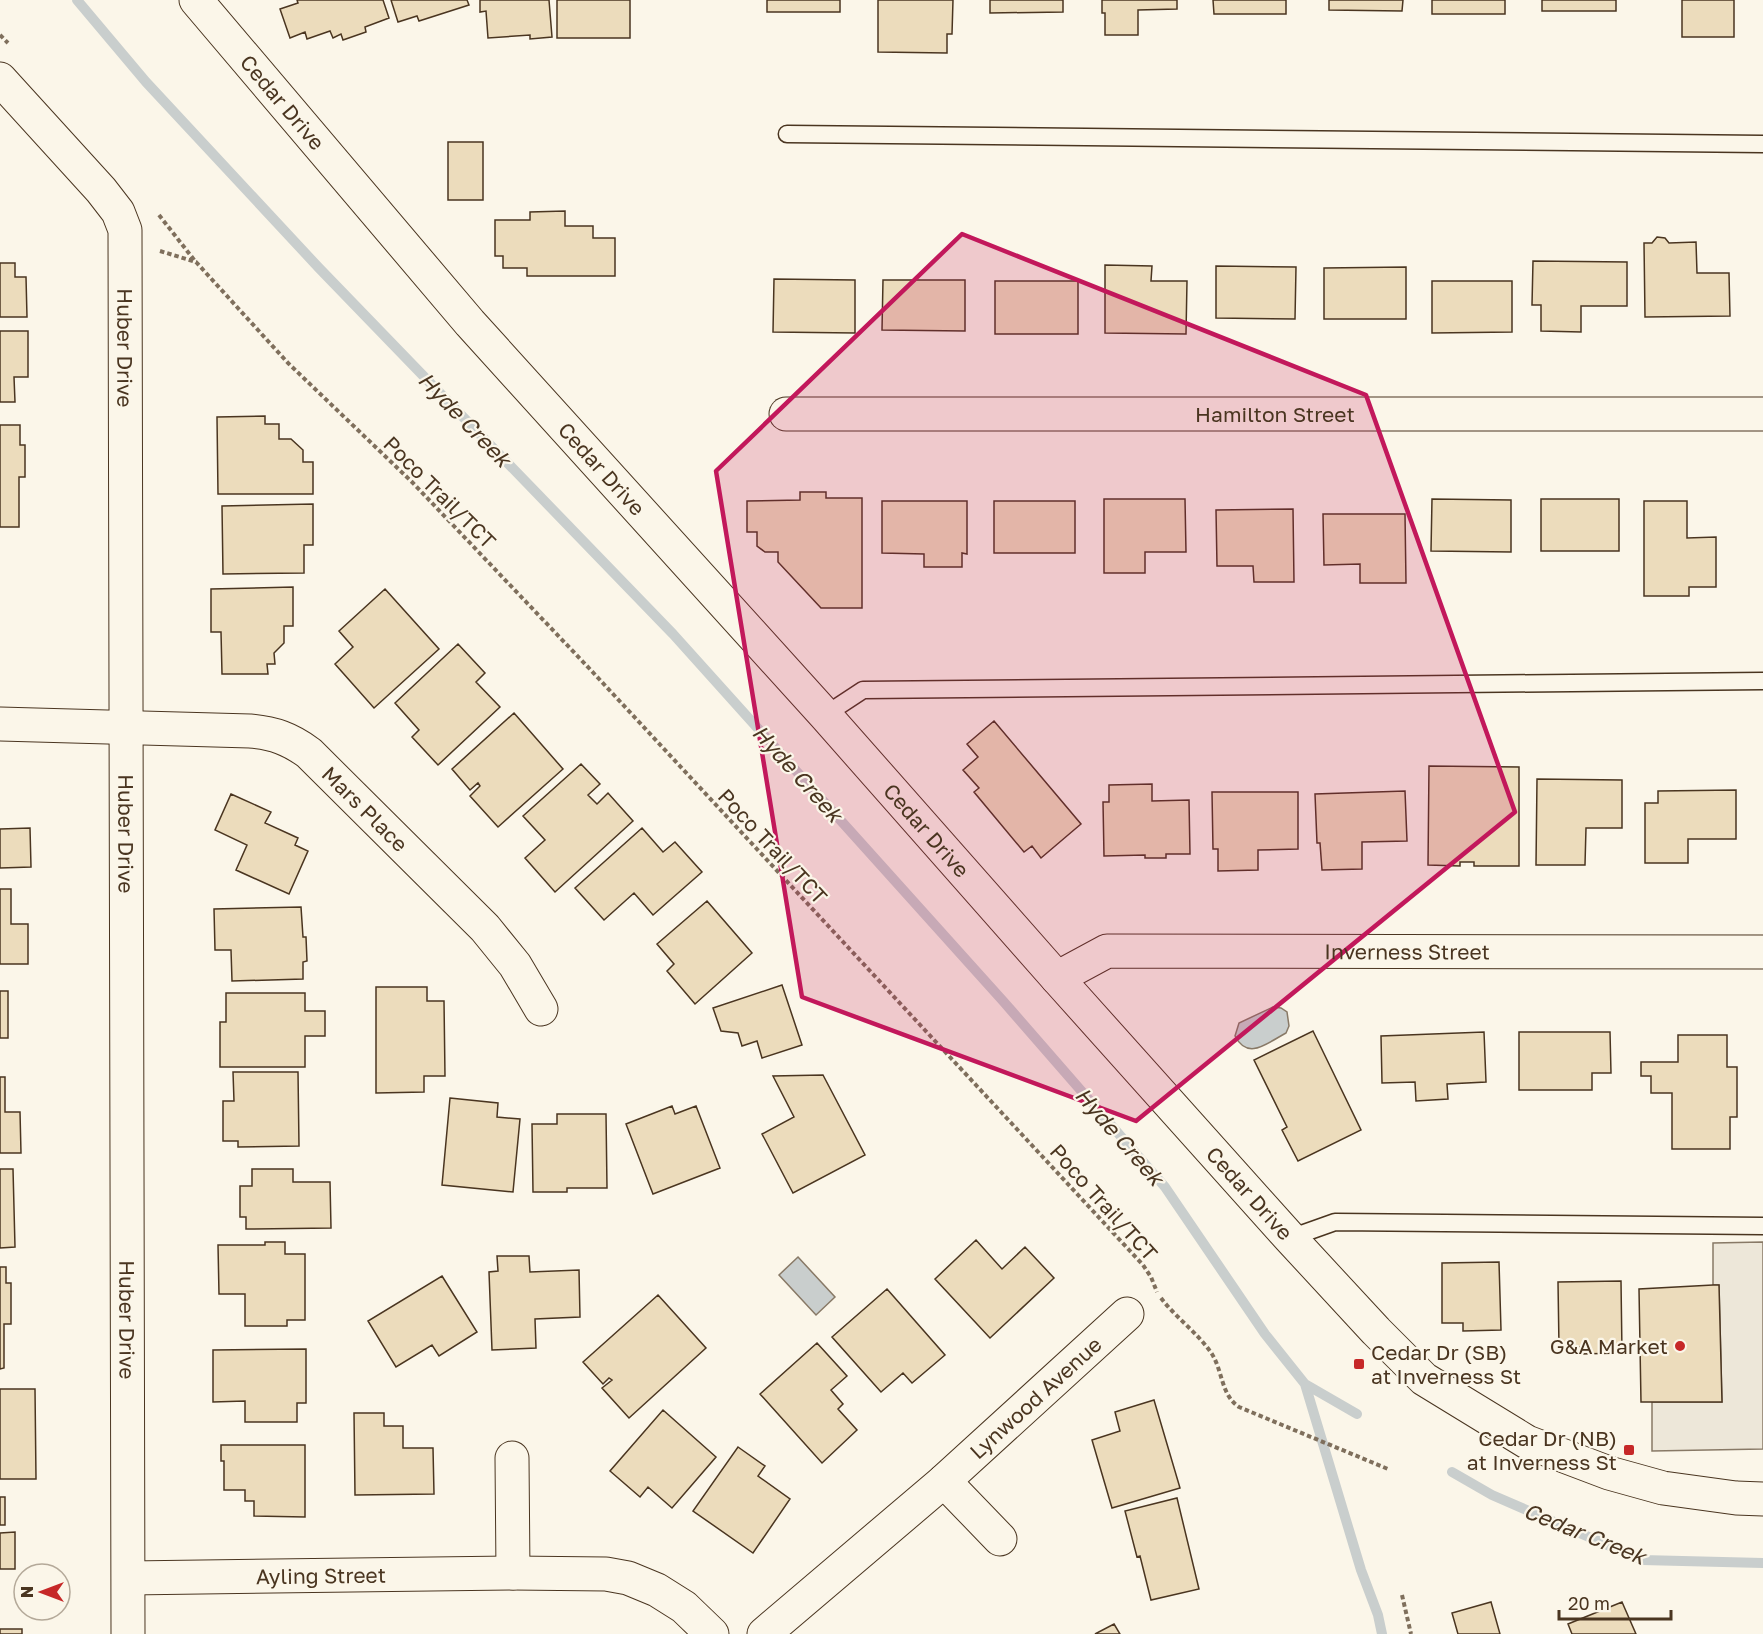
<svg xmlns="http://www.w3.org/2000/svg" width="1763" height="1634" font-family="'Golos Text',sans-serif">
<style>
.parking{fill:#ede7d9;stroke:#887966;stroke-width:1.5}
.water{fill:#c9cecd;stroke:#887966;stroke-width:1.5}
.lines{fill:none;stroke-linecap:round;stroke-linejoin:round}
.stream{stroke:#c9cecd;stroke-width:10}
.building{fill:#ecdcbc;stroke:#4a3520;stroke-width:1.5}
.lane-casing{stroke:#4a3520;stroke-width:19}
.street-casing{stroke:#4a3520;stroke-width:35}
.secondary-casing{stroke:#4a3520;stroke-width:35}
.path{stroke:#7f6f5c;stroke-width:4;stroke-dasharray:4.5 3;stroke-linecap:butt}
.lane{stroke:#fbf6e9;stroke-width:16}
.street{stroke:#fbf6e9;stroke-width:33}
.secondary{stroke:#fbf6e9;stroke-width:33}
.marked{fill:#c2185b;fill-opacity:0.2;stroke:#c2185b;stroke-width:4.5;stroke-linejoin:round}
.poi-dot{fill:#c62828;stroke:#fbf6e9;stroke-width:2}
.labels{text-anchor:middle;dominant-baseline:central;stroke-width:4.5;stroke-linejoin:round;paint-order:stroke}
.street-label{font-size:21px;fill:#4a3520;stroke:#fbf6e9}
.poi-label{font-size:21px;fill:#4a3520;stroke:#fbf6e9;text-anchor:end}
.water-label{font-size:22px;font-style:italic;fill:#4a3520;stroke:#fbf6e9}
</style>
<rect width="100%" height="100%" fill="#fbf6e9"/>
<path class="parking" d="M1763,1242V1449L1652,1451V1402H1722L1719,1285H1713V1243Z"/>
<path class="water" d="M1273,1007L1281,1008L1287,1012L1289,1026L1286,1033C1267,1043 1248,1061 1235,1036L1239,1023Z
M798,1257L835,1297L816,1315L779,1275Z"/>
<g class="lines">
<path class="stream" d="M77,0L146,82L319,268L673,634L1003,1001L1165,1187L1265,1334L1305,1384L1361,1570L1378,1615L1382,1634
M1305,1384L1357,1414
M1452,1472L1492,1495L1642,1560L1763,1563"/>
</g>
<path class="building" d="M297,0H383L389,18L365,27L366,32L343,40L341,34L333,38L330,31L307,39L305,32L290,38L280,9L298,3Z
M391,0H467L469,5L419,21L417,16L398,22Z
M480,0H549L552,37L530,39V35L488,38L486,11L480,12Z
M557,0H630V38H557Z
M767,0H840V12H767Z
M878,0H953L952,34H947V53L878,52Z
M990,0H1063V12L990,13Z
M1102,0H1177V9L1138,10V35H1105V13H1102Z
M1213,0H1286V14H1214Z
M1329,0H1403L1402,11L1329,10Z
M1432,0H1505V14H1432Z
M1542,0H1616V11H1542Z
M1682,0H1734V37H1682Z
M448,142H483V200H448Z
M565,211V226H593V238H615V276H527V268H503V256H495V220H530V212Z
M1657,237L1665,238L1669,243L1696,242L1697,273H1729L1730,316L1645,317L1644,243H1652Z
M1533,261L1627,262V306H1581V332L1541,331V305H1532Z
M0,263H15V277H26L27,317H0Z
M1105,265L1152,266L1151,281H1187L1186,334L1105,333Z
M1216,266L1296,267L1295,319L1216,318Z
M1406,267V319H1324V268Z
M774,279L855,280V333L773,332Z
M883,280H965V331L882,330Z
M995,281H1078V334H995Z
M1432,281H1512V332L1432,333Z
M0,331H28V377H14L15,402H0Z
M265,416V424H279V439H291L303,450V462H313V494H218L217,417Z
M0,425H20V445H25V477H19V527H0Z
M800,492H826V498H862V608H821L778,562V552H765L757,546V532H747V501L800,500Z
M1104,499H1185L1186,552H1145V573H1104Z
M1432,499L1511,500V552L1431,551Z
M1541,499H1619V551H1541Z
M882,501H967V554L962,553V567H924V554L882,553Z
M994,501H1075V553H994Z
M1644,501H1687V538L1716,537V587H1689V596H1644Z
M313,504V545H304V573L223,574L222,506Z
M1293,509L1294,582H1254L1253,566H1217L1216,510Z
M1323,514H1405L1406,583H1360V564L1324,565Z
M293,587V626H284V643L274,653L275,664H267L268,674H222L221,632H211V589Z
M385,589L439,649L374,708L335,664L353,647L339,631Z
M458,644L485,673L476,682L500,707L438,765L412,737L419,730L395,703Z
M514,713L563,769L498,827L470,796L480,786L478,783L470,790L452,769Z
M994,721L1081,824L1041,858L1032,846L1024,852L974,792L979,788L963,770L978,757L967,744Z
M581,764L600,784L588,795L597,804L608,793L633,821L555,892L525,858L545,840L523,816Z
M1429,766L1519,767V866H1474V862H1460V866L1428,865Z
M1537,779L1622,780V828H1586L1585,865H1536Z
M1152,784V801L1189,800L1190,854H1166V858H1145V855L1104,856L1103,802H1109V785Z
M1736,790V839H1688V863H1645V803H1658V791Z
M1405,791L1407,841L1362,842V869L1322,870L1320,843H1317L1315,794Z
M1212,792H1298V849L1258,850V870L1218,871V849H1213Z
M231,794L271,812L265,823L298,838L295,845L308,851L289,894L236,870L247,845L215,830Z
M30,828L31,867L0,868V829Z
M642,828L663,852L675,842L702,872L653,915L634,893L604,920L575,888Z
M0,889H11V924H28V964H0Z
M707,901L752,953L695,1004L667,971L674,964L657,944Z
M301,907L303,937H306L307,961L303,962V979L232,981L231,950H215L214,909Z
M782,985L802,1045L762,1058L757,1041L742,1046L738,1033L721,1031L713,1008Z
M376,987H427V1001H444L445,1076H424V1092L376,1093Z
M0,991H8V1038H0Z
M226,993H305V1011H325V1036H305V1067H220V1022H226Z
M1313,1031L1361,1130L1298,1161L1282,1130L1287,1127L1254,1060Z
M1484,1032L1486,1082L1447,1084L1448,1099L1416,1101L1415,1082L1382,1083L1381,1036Z
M1519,1032H1610L1611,1073H1592V1090H1519Z
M1678,1035H1727V1067H1737V1117H1730V1149H1672V1093H1651V1076H1641V1062H1678Z
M233,1072H298L299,1146L238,1147V1141H223V1101H234Z
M823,1075L865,1155L793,1193L762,1134L794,1117L773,1076Z
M0,1077H5V1112H20L21,1153H0Z
M450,1098L498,1103L497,1117L520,1119L513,1192L442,1185Z
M672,1106L675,1114L696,1106L720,1168L653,1194L626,1124Z
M557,1114H606L607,1188H567V1192H533L532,1124H557Z
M0,1169H13L15,1247L0,1248Z
M252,1169H293V1182H330L331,1228L246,1229V1217H240V1186H252Z
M976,1240L1002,1269L1025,1247L1054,1278L990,1338L935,1279Z
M265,1242H285V1254H305V1320H287V1326H245V1294H219L218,1245H265Z
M497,1256H529L530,1272L579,1270L580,1317L535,1319L536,1348L492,1350L489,1272L498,1271Z
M1499,1262L1501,1330L1463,1331V1323H1442V1263Z
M0,1267H6V1283H11V1324H4V1368L0,1369Z
M442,1276L477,1332L439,1356L432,1345L396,1367L368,1321Z
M1621,1281L1622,1353L1580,1354V1347H1559L1558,1282Z
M1713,1285H1719L1722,1402H1641L1639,1289Z
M887,1289L945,1355L912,1383L903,1373L881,1392L832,1337Z
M658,1295L706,1348L629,1418L602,1388L612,1380L609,1378L603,1384L583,1362Z
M817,1343L847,1376L831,1390L843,1404L838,1409L857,1430L822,1463L760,1394Z
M306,1349V1403H297V1422H245V1401L213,1402V1350Z
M0,1389H35L36,1479H0Z
M1154,1400L1180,1488L1112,1508L1092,1440L1120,1431L1115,1412Z
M663,1410L716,1457L672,1508L648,1487L640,1497L610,1471Z
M354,1413H384V1426H403V1448H433L434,1494L355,1495Z
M221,1445H305V1517L254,1516V1501H245V1490H224V1461H221Z
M738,1447L765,1466L758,1476L790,1499L753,1553L693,1511Z
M0,1497H5V1525H0Z
M1177,1498L1199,1589L1151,1600L1140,1556L1137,1557L1125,1511Z
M15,1532V1569H0V1533Z
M1491,1602L1500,1634H1458L1452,1613Z
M1622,1602L1636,1634H1572L1568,1624Z
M1114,1624L1120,1634H1095Z
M0,1629H22V1634H0Z"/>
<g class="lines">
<defs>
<path id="lane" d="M787,134L1763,144
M825,715L863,690L1763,681
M1290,1238L1335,1222L1763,1226"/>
<g id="street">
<path id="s1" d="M0,79L101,190L118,212L125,230L128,1634"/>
<path id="s2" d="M786,414H1763"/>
<path id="s3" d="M0,724L250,731C274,733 290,739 309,753L485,928L515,965L541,1009"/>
<path id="s4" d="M1057,978L1107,951L1763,952"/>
<path d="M512,1458L513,1573"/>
<path d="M944,1481L1000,1539"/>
<path id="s5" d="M129,1578L513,1573L606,1574L628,1578L657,1590L684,1607L712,1634"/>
<path id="s6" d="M764,1634L944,1481L1127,1314"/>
</g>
<g id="secondary">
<path id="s7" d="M196,0L470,323L825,715L1057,978L1290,1238L1376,1331L1424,1379L1527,1442L1609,1473L1663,1488L1736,1498L1763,1499"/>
</g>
</defs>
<use href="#lane" class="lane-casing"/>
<use href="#street" class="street-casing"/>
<use href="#secondary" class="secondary-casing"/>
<path class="path" d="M0,35L8,43
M159,215L195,261
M160,251L196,262L288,363L412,482L587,666L1143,1265L1151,1277L1157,1292
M1161,1298C1176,1318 1198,1333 1212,1354C1223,1372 1221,1395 1239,1407L1388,1469
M1402,1595L1411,1634"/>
<use href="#lane" class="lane"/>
<use href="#street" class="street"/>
<use href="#secondary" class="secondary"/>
</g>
<path class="marked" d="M962,234L1366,395L1515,812L1136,1121L802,997L716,471Z"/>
<g class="poi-dot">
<circle cx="1680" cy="1346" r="6"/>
<rect x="1353" y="1358" width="12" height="12" rx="3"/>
<rect x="1623" y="1444" width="12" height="12" rx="3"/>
</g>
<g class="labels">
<g class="street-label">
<text stroke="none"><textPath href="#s7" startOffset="134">Cedar Drive</textPath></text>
<text stroke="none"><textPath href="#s1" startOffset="315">Huber Drive</textPath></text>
<text stroke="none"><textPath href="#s2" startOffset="489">Hamilton Street</textPath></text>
<text stroke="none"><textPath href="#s7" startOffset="620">Cedar Drive</textPath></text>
<text transform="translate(440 492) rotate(45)">Poco Trail/TCT</text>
<text stroke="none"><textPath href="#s3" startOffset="393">Mars Place</textPath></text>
<text stroke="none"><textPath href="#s7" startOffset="1106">Cedar Drive</textPath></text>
<text stroke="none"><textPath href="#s1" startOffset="801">Huber Drive</textPath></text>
<text transform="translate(773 846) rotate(47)">Poco Trail/TCT</text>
<text stroke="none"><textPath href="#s4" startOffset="357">Inverness Street</textPath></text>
<text stroke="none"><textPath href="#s7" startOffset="1592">Cedar Drive</textPath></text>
<text transform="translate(1104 1202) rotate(48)">Poco Trail/TCT</text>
<text stroke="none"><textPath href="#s1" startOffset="1287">Huber Drive</textPath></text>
<text stroke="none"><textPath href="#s6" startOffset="360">Lynwood Avenue</textPath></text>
<text stroke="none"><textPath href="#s5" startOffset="192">Ayling Street</textPath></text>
</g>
<g class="poi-label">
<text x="1668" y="1346">G&amp;A Market</text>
<text x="1371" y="1352" text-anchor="start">Cedar Dr (SB)<tspan x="1371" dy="24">at Inverness St</tspan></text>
<text x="1617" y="1438">Cedar Dr (NB)<tspan x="1617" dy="24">at Inverness St</tspan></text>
</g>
<g class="water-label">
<text transform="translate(465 419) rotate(46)">Hyde Creek</text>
<text transform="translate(798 773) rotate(48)">Hyde Creek</text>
<text transform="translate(1120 1136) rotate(49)">Hyde Creek</text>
<text transform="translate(1585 1533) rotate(22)">Cedar Creek</text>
</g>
</g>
<g transform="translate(42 1592) rotate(270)"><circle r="28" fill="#fbf6e9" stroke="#b4a999" stroke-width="1.5"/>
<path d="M0-4.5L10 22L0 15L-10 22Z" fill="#c62828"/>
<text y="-9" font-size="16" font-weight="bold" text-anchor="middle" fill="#4a3520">N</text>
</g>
<path d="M1559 1610v9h112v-9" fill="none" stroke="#4a3520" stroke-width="3"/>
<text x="1568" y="1610" font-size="18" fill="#4a3520" stroke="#fbf6e9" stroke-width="4.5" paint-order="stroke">20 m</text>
</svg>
